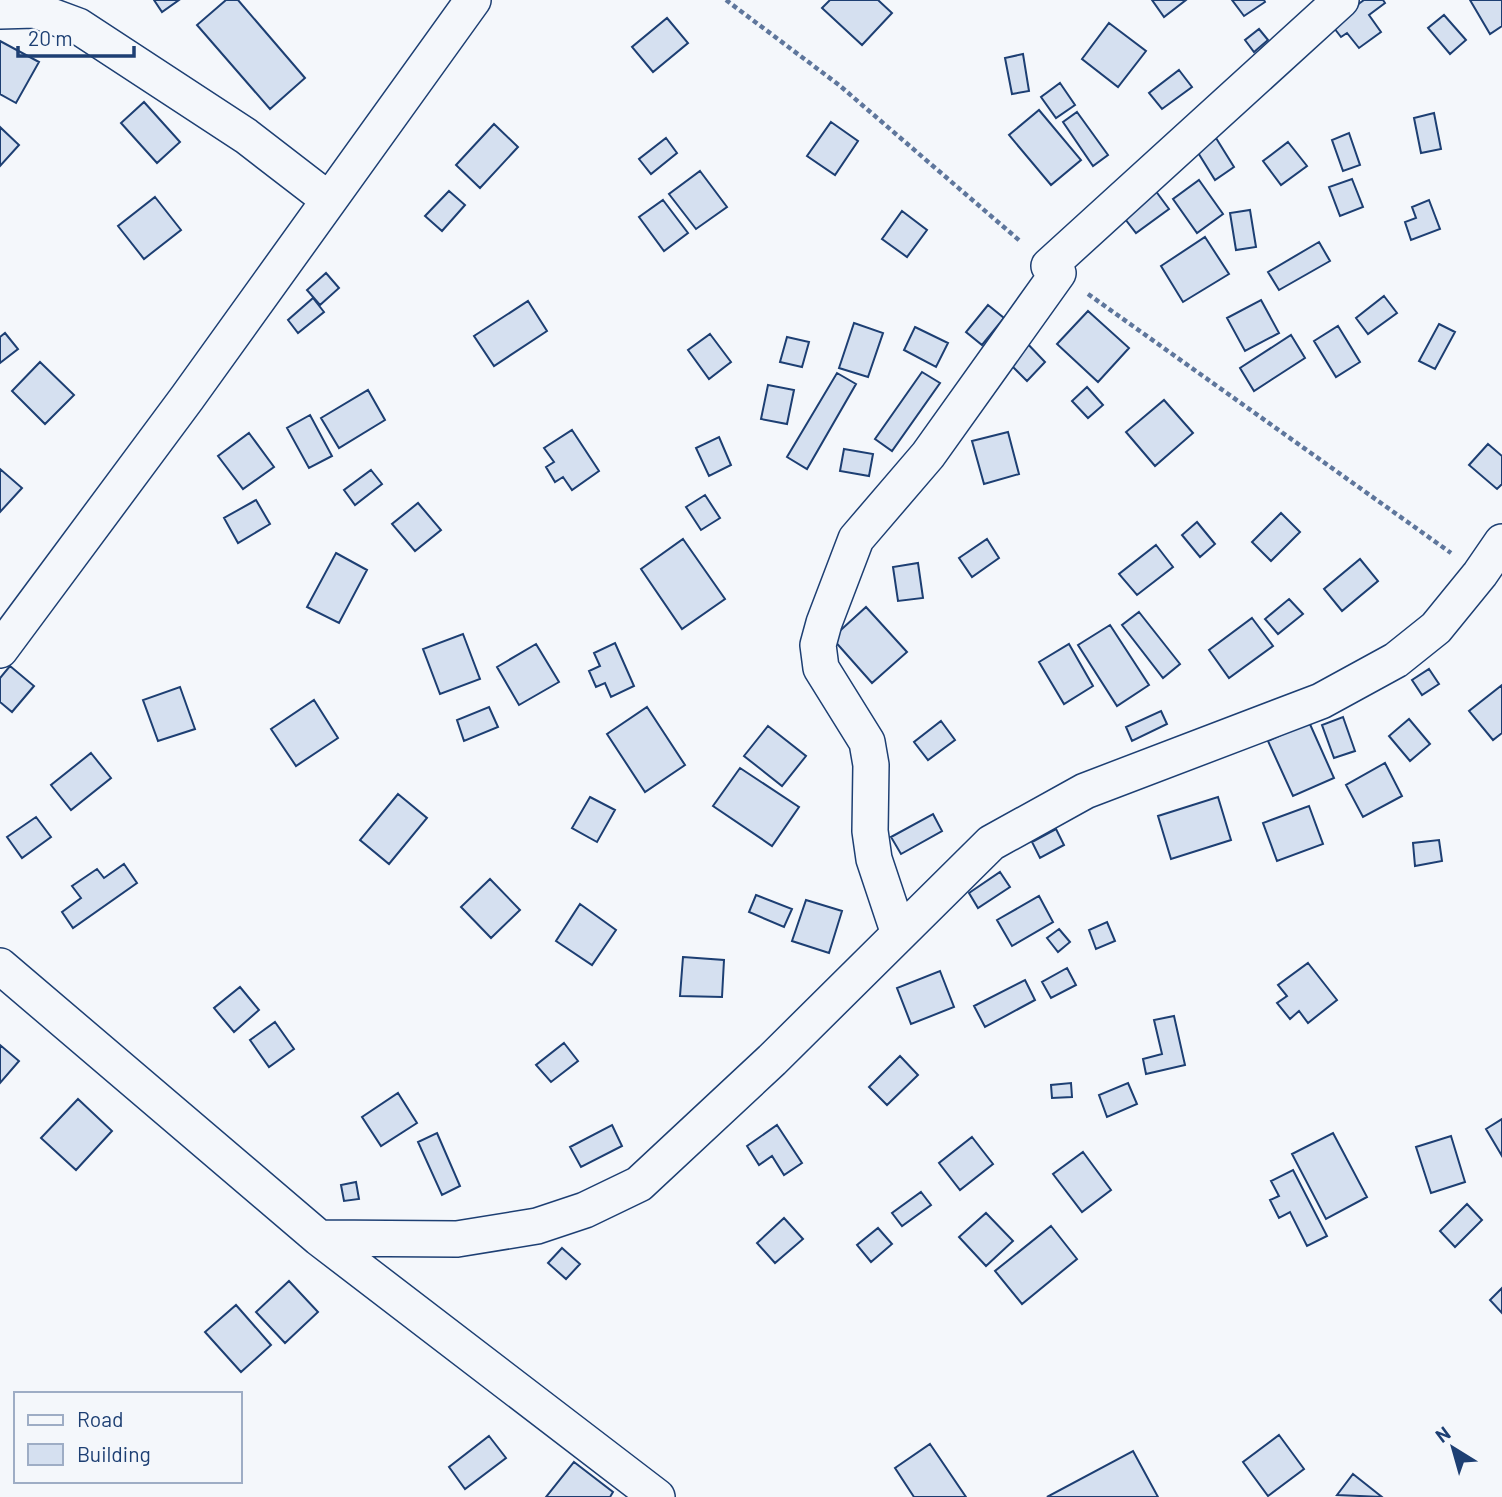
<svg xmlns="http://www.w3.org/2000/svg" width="1502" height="1497" font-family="Barlow,sans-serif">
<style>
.building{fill:#d5e0f0;stroke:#1d3f73;stroke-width:2}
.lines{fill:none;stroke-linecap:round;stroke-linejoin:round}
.street-casing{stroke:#1d3f73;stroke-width:38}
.path{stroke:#5e769c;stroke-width:4.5;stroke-dasharray:5 3.5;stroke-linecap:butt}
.street{stroke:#f4f7fb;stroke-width:35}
</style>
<rect width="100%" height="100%" fill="#f4f7fb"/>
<path class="building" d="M154,0H179L162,12Z
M226,0H238L305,78L270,109L197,25Z
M830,0H878L892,13L862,45L822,8Z
M1152,0H1186L1164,17Z
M1232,0H1264L1265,2L1244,16Z
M1364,0H1383L1385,3L1369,15L1381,32L1359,48L1347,33L1341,37L1331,24Z
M1470,0H1502V26L1490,34Z
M1444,15L1466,40L1450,54L1428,28Z
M667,18L688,43L653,72L632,47Z
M1109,23L1146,51L1118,87L1082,59Z
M1259,29L1268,40L1254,52L1245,40Z
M0,41L39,62L16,103L0,94Z
M1023,54L1029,91L1012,94L1005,58Z
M1179,70L1192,87L1162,109L1149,93Z
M1060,83L1075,105L1056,118L1041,97Z
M144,102L180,142L157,163L121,123Z
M1039,110L1081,160L1051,185L1009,135Z
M1077,112L1108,155L1093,166L1063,122Z
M1434,113L1441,149L1421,153L1414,118Z
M831,122L858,141L835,175L807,156Z
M494,124L518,147L480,188L456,165Z
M0,127L19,145L0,166Z
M1349,133L1360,165L1343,171L1332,140Z
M666,138L677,153L651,174L639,159Z
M1216,138L1234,167L1215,180L1197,151Z
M1288,142L1307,166L1281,185L1263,161Z
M700,171L727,207L696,229L669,194Z
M1352,179L1363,207L1340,216L1329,187Z
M1199,180L1223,214L1197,233L1173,199Z
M1155,190L1169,209L1136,233L1122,215Z
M449,191L465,205L442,231L425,216Z
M155,197L181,230L144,259L118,226Z
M663,200L688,233L664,251L639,217Z
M1429,200L1440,229L1411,240L1405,222L1416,218L1412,207Z
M1250,210L1256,247L1236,250L1230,213Z
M902,211L927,230L907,257L882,239Z
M1205,237L1229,274L1183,302L1161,266Z
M1319,242L1330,261L1279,290L1268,272Z
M326,273L339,288L320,305L307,290Z
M1384,296L1397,313L1368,334L1356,318Z
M313,298L324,312L298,333L288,320Z
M1261,300L1279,333L1245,351L1227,318Z
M528,301L547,331L494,366L474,336Z
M988,305L1004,318L982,345L966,332Z
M1088,311L1129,348L1098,382L1057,344Z
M854,323L883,333L868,377L839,368Z
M1439,324L1455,332L1435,369L1419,361Z
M1338,326L1360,362L1336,377L1314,341Z
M915,327L948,343L936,367L904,350Z
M5,333L18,349L0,363V337Z
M710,334L731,362L709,379L688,350Z
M1291,335L1305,358L1254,391L1240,368Z
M787,337L809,342L802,367L780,362Z
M1024,340L1045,362L1027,381L1005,359Z
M40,362L74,395L45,424L12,391Z
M922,372L940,383L892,451L875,439Z
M837,373L856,384L807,469L787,457Z
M768,385L794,390L787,424L761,419Z
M1087,387L1103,405L1088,418L1072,401Z
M368,390L385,420L339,448L321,418Z
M1164,400L1193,433L1155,466L1126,432Z
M310,415L332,456L309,468L287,428Z
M572,430L599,471L572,490L563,477L555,482L546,467L554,462L544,448Z
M1008,432L1019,474L984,484L972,441Z
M249,433L274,467L243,489L218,456Z
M719,437L731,465L709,476L696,448Z
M1488,444L1502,456V484L1497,489L1469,465Z
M844,449L873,454L869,476L840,471Z
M0,469L22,488L0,512Z
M371,470L382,484L355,505L344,490Z
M705,495L720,518L701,530L686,507Z
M256,500L270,524L238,543L224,518Z
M418,503L441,530L415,551L392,524Z
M1281,513L1300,532L1271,561L1252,542Z
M1197,522L1215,544L1200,557L1182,535Z
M683,539L725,599L682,629L641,569Z
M987,539L999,558L972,577L959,558Z
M1156,545L1173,567L1137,595L1119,574Z
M336,553L367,570L339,623L307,607Z
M1360,559L1378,581L1342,611L1324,589Z
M918,563L923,598L898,601L893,567Z
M1289,599L1303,614L1278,634L1265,619Z
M866,607L907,652L872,683L832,638Z
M1139,612L1180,664L1163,678L1122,625Z
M1252,618L1273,646L1229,678L1209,650Z
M1110,625L1149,685L1117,706L1078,645Z
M463,634L480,679L440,694L423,649Z
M615,643L634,686L611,697L605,683L596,687L589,671L600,666L594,653Z
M536,644L559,682L519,705L497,667Z
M1069,644L1093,686L1064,704L1039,662Z
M10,666L34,686L12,712L0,702V678Z
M1429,669L1439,684L1422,695L1412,680Z
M1502,685V733L1493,740L1469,711Z
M180,687L195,729L158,741L143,700Z
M314,700L338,738L296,766L271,729Z
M489,707L498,727L464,741L457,720Z
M647,707L685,765L645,792L607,734Z
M1161,711L1167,724L1132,741L1126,727Z
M1343,717L1355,751L1334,758L1322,725Z
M1409,719L1430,744L1410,761L1389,736Z
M941,721L955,740L928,760L914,742Z
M1309,722L1334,778L1293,796L1268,741Z
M768,726L806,756L782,786L744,756Z
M91,753L111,778L71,810L51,785Z
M1385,763L1402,796L1363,817L1346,785Z
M740,768L799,807L772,846L713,806Z
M398,794L427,818L389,864L360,840Z
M590,797L615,810L597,842L572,828Z
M1218,797L1231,840L1171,859L1158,816Z
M1309,806L1323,844L1277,861L1263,823Z
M933,814L942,831L901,854L891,837Z
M36,817L51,837L22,858L7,837Z
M1056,829L1064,845L1040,858L1032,842Z
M1439,840L1442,861L1415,866L1413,843Z
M124,864L137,883L73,928L62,912L81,898L72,886L97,869L104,878Z
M1000,872L1010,887L978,908L969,893Z
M490,879L520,910L491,938L461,907Z
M756,895L792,909L784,927L749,912Z
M1039,896L1053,922L1012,946L997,920Z
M806,900L842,911L829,953L792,941Z
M580,904L616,930L592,965L556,941Z
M1107,922L1115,941L1096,949L1089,930Z
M1059,929L1070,942L1058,952L1047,938Z
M683,957L724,960L722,997L680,996Z
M1308,963L1337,1000L1308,1023L1299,1011L1290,1019L1277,1003L1287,996L1278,985Z
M1067,968L1076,985L1051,998L1042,982Z
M940,971L954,1007L911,1024L897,988Z
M1025,980L1035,1000L985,1027L974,1006Z
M240,987L259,1010L234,1032L214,1008Z
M1174,1016L1185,1065L1146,1074L1143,1059L1162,1054L1154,1020Z
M275,1022L294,1049L269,1067L250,1040Z
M564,1043L578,1061L551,1082L536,1065Z
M0,1045L19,1061L0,1083Z
M900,1056L918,1075L887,1105L869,1087Z
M1071,1083L1072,1097L1052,1098L1051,1085Z
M1128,1083L1137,1104L1107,1117L1099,1095Z
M398,1093L417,1123L381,1146L362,1117Z
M78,1099L112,1131L76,1170L41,1138Z
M1502,1119V1156L1486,1129Z
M612,1125L622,1146L581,1167L570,1147Z
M777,1125L802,1163L784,1175L772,1156L759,1165L747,1146Z
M437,1133L460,1186L442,1195L418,1142Z
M1333,1133L1367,1197L1326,1219L1292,1154Z
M1451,1136L1465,1182L1431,1193L1416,1147Z
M972,1137L993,1164L960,1190L939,1163Z
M1083,1152L1111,1190L1082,1212L1053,1174Z
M1293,1170L1327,1236L1307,1246L1290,1212L1279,1218L1270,1200L1279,1196L1271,1181Z
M356,1182L359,1199L344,1201L341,1185Z
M921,1192L931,1205L902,1226L892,1213Z
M1467,1204L1482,1220L1455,1247L1440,1231Z
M986,1213L1013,1241L986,1266L959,1237Z
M784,1218L803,1239L775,1263L757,1243Z
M1051,1226L1077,1259L1022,1304L995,1271Z
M878,1228L892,1244L871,1262L857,1245Z
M562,1248L580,1264L566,1279L548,1263Z
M289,1281L318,1312L285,1343L256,1312Z
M1502,1288V1313L1490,1300Z
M236,1305L271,1345L241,1372L205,1332Z
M1279,1435L1304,1469L1268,1496L1243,1462Z
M489,1436L506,1458L465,1489L449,1467Z
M930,1444L966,1497H914L895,1468Z
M1133,1451L1158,1497H1047Z
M574,1462L613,1492L610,1497H546Z
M1353,1474L1382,1497L1337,1495Z"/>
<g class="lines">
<defs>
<path id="street" d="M0,11L35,10L78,26L246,136L329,200
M1049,266L1341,0
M0,650L187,398L473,0
M899,934L874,859L870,831L871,765L867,742L821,668L818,645L824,623L856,539L928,455L1058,273
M0,966L319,1238L657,1497
M319,1238L457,1239L537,1226L585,1210L639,1184L772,1060L991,843L1085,791L1321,701L1396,660L1436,628L1480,574L1502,542"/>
</defs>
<use href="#street" class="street-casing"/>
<path class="path" d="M726,0L839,85L1020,241
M1088,294L1451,553"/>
<use href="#street" class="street"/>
</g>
<rect x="14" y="1392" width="228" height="91" fill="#f4f7fb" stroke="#9eadc5" stroke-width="2"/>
<rect x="28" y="1415" width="35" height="10" fill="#f4f7fb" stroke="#9eadc5" stroke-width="2"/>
<text x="77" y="1427" font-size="21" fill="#1d3f73">Road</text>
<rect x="28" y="1444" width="35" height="21" fill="#d5e0f0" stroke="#9eadc5" stroke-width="2"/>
<text x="77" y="1462" font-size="21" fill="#1d3f73">Building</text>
<g transform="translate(1453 1448) rotate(323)" stroke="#f4f7fb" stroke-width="5" paint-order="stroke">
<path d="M0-5L12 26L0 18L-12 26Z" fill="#1d3f73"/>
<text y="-10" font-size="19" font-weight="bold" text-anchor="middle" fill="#1d3f73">N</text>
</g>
<path d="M18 46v10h116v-10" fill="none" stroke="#1d3f73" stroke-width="3.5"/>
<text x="28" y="46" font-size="21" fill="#1d3f73" stroke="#f4f7fb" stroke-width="5" paint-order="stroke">20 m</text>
</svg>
